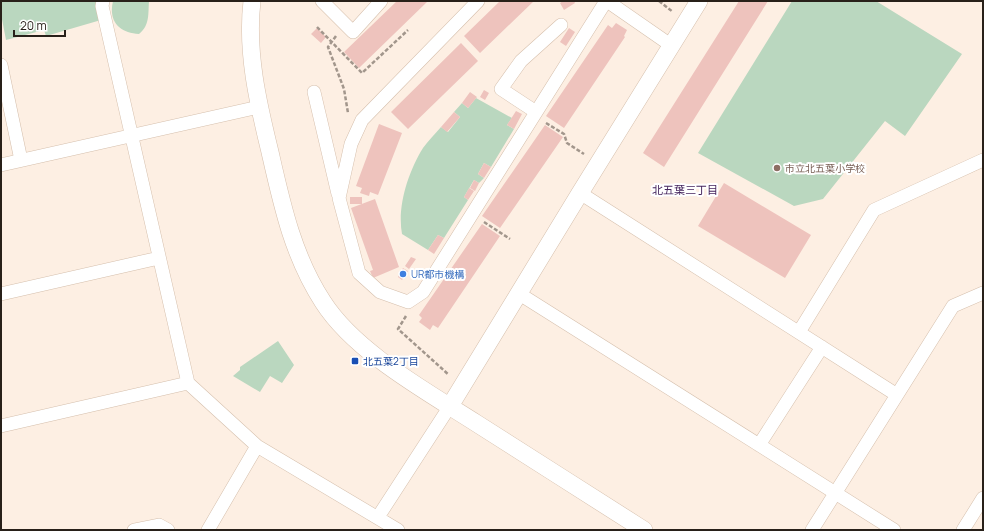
<svg xmlns="http://www.w3.org/2000/svg" width="984" height="531" font-family="Manrope,'Noto Sans JP',sans-serif">
<style>
.green{fill:#bad7bf}
.building{fill:#eec3bd}
.lines{fill:none;stroke-linecap:round;stroke-linejoin:round}
.minor-casing{stroke:#d5bfac;stroke-width:14}
.tertiary-casing{stroke:#d5bfac;stroke-width:18}
.path{stroke:#a2968c;stroke-width:2.5;stroke-dasharray:4 2;stroke-linecap:butt}
.minor{stroke:#fff;stroke-width:13}
.tertiary{stroke:#fff;stroke-width:17}
.education-dot{fill:#8d6e63;stroke:#fff;stroke-width:1.5}
.shop-dot{fill:#3f7fe0;stroke:#fff;stroke-width:1.5}
.transit-dot{fill:#1a4fb4;stroke:#fff;stroke-width:1.5}
.labels{text-anchor:middle;dominant-baseline:central;stroke-width:4;stroke-linejoin:round;paint-order:stroke}
.education-label{font-size:10px;fill:#785e54;stroke:#fff;text-anchor:start}
.shop-label{font-size:10px;fill:#366cbe;stroke:#fff;text-anchor:start}
.transit-label{font-size:10px;fill:#164399;stroke:#fff;text-anchor:start}
.neighbourhood-label{font-size:11px;fill:#45255d;stroke:#fff}
</style>
<rect width="100%" height="100%" fill="#fdefe3"/>
<path class="green" d="M1,1H97L101,20L46,36L44,30L6,40L1,14Z
M113,1H149C148,14 150,25 139,34C120,33 108,22 113,1Z
M792,1H876L962,54L905,136L885,121L823,199L794,206L698,153Z
M476,98L512,118L507,125L514,129L491,167L484,163L478,174L484,178L479,183L474,180L464,197L468,200L444,238L438,235L428,250L402,234C397,207 408,172 423,148C428,141 435,134 441,127L448,132L460,117L454,112L462,103L468,108Z
M278,341L294,365L282,383L270,376L260,392L233,376L240,370V367Z"/>
<path class="building" d="M397,1H428L359,68L344,52Z
M500,1H534L480,53L464,36Z
M563,1H574L575,3L564,10L560,3Z
M739,1H768L664,167L643,153Z
M616,23L627,30L624,36L625,37L564,128L546,116L608,25L612,28Z
M317,28L326,37L321,43L311,34Z
M569,28L575,32L566,46L560,42Z
M461,43L478,61L408,129L391,112Z
M484,90L489,93L485,100L480,97Z
M470,92L477,97L468,108L462,103Z
M516,111L522,114L514,129L507,125Z
M454,112L460,117L447,132L441,127Z
M379,124L402,133L378,195L370,192L369,196L360,193L362,188L356,186Z
M545,125L563,137L500,228L482,216Z
M484,163L491,167L484,178L478,174Z
M474,180L479,183L475,191L470,188Z
M724,183L811,235L785,278L698,226Z
M469,188L474,191L468,200L464,197Z
M350,197H362V204H350Z
M375,199L399,267L373,278L370,271L373,270L351,208Z
M482,224L500,236L438,328L433,325L430,330L419,322L422,318L419,315Z
M438,235L444,238L434,254L428,250Z
M411,257L416,259L409,269L405,266Z
M403,268L408,271L402,280L398,277Z"/>
<g class="lines">
<defs>
<path id="minor" d="M103,1L102,6L188,383L257,446L398,530
M322,1L353,32L381,1
M478,1L362,120L351,144L339,198L359,273L380,292L408,302L423,292L606,1
M607,1L672,46
M1,65L21,160
M314,92L338,194
M536,112L501,89L521,61L561,25
M1,165L259,107
M580,193L897,395
M518,293L894,530
M1,294L159,258
M799,332L874,210L983,160
M1,426L188,383
M759,445L822,347
M378,517L450,406
M134,530L159,525L168,530
M208,530L257,446
M812,530L953,306L983,293
M963,530L983,498"/>
<path id="tertiary" d="M252,1C246,52 258,103 270,152C282,205 293,256 323,302C355,352 426,391 476,423C532,459 588,494 644,530
M450,406L580,193L699,1"/>
</defs>
<use href="#minor" class="minor-casing"/>
<use href="#tertiary" class="tertiary-casing"/>
<path class="path" d="M659,1L673,12
M317,27L362,73L408,30
M336,36L328,47L344,89L348,113
M546,123L564,134L567,143L584,154
M484,222L510,239
M406,316L398,329L449,375"/>
<use href="#minor" class="minor"/>
<use href="#tertiary" class="tertiary"/>
</g>
<circle class="education-dot" cx="777" cy="168" r="4"/>
<circle class="shop-dot" cx="403" cy="274" r="4"/>
<rect class="transit-dot" x="351" y="357" width="8" height="8" rx="2"/>
<g class="labels">
<g class="education-label">
<text x="785" y="168">市立北五葉小学校</text>
</g>
<g class="shop-label">
<text x="411" y="274">UR都市機構</text>
</g>
<g class="transit-label">
<text x="363" y="361">北五葉2丁目</text>
</g>
<g class="neighbourhood-label">
<text x="685" y="189">北五葉三丁目</text>
</g>
</g>
<rect width="984" height="531" fill="none" stroke="#282019" stroke-width="4"/>
<path d="M14 30v6h51v-6" fill="none" stroke="#282019" stroke-width="2"/>
<text x="20" y="30" font-size="12" fill="#282019" stroke="#ffffff" stroke-width="3" paint-order="stroke">20 m</text>
</svg>
